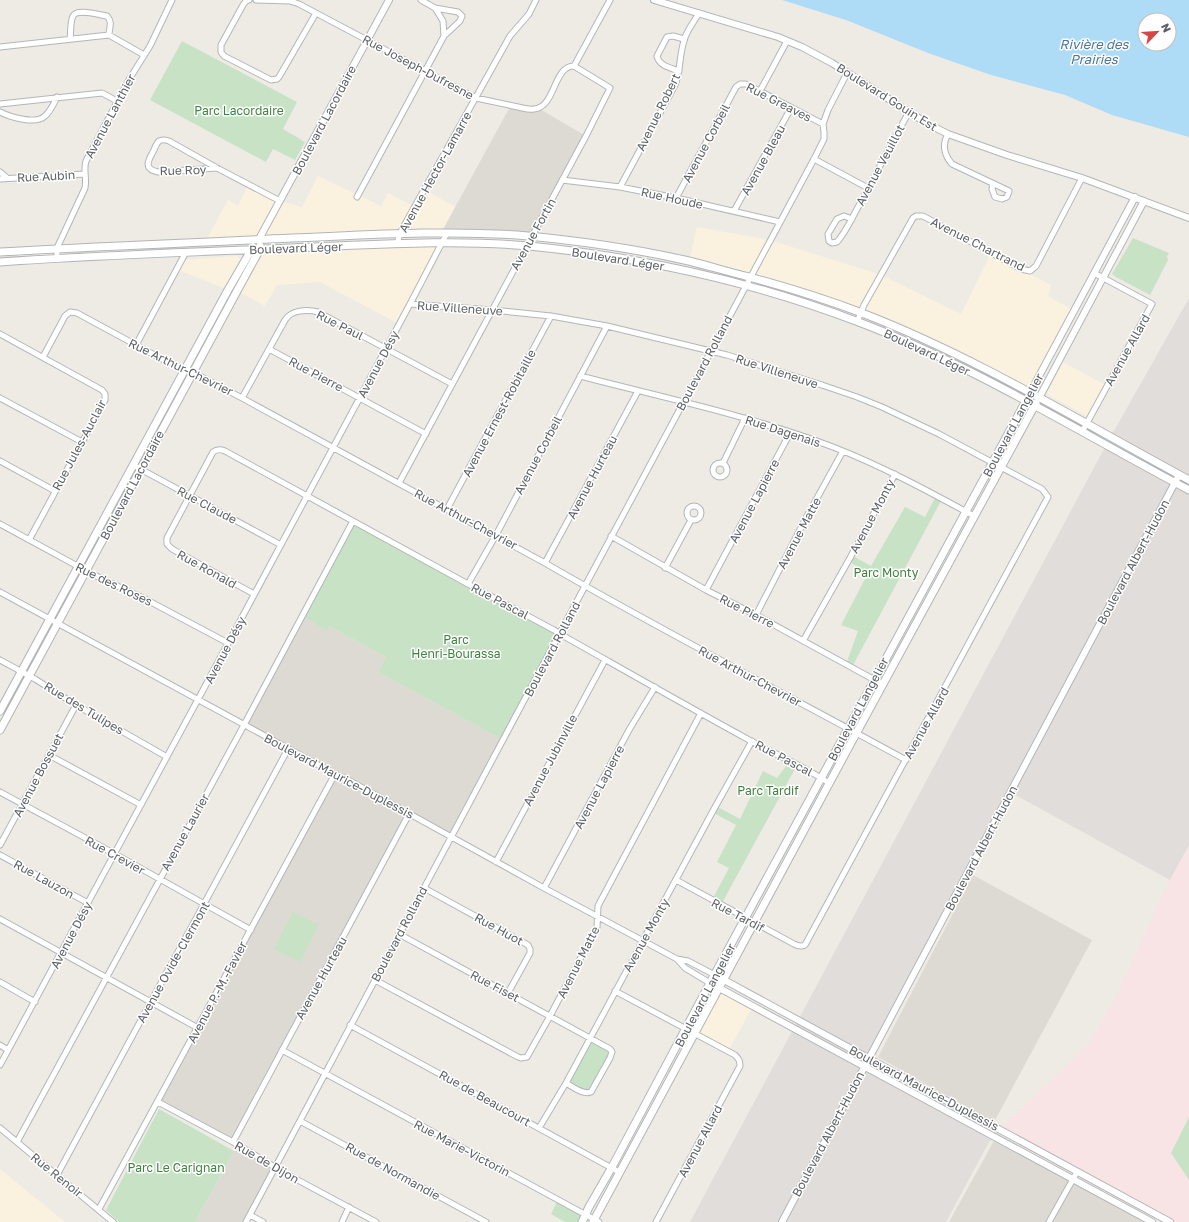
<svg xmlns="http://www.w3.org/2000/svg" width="1189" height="1222" font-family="'Golos Text',sans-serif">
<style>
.commercial{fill:#faf2de}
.industrial{fill:#e0ddda}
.education{fill:#dddad4}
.medical{fill:#f8e4e4}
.green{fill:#c7e2c5}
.water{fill:#aedbf5;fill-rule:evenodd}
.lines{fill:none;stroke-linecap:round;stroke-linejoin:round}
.minor-casing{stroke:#b3b6b9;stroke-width:7}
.tertiary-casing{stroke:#b3b6b9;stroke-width:8}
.secondary-casing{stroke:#b2b5b8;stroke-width:9}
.minor{stroke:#fff;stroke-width:5}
.tertiary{stroke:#fff;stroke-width:6}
.secondary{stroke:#fff;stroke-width:7}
.labels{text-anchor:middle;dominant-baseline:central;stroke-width:3;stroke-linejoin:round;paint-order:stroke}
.street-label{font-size:12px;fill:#5d6164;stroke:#fff}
.park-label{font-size:12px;fill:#41813f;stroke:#fff}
.water-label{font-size:13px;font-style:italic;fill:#49789d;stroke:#fff}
</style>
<rect width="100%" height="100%" fill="#eeebe5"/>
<path class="commercial" d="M318,176L381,206L388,193L415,207L424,190L456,207L441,233L205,242L228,200L238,206L248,184L280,201L302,207Z
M697,227L770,240L881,275L961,314L991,253L1051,285L1048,296L1074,311L1030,393L861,313L689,261Z
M443,243L399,324L320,282L277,285L265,306L237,291L263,255Z
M236,256H238L240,259L224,288L178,270L184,260Z
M1063,362L1107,386L1090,418L1047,394Z
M719,987L754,1004L731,1046L730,1052L694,1033Z
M0,1169L65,1222H0Z"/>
<path class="industrial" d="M1189,298V845L1170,880L1010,792L865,1065L996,1137L989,1142L946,1222H690L1104,449L1102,443L1106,435L1114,431Z"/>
<path class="education" d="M511,105L538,108L586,136L531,237L441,233Z
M302,616L326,630L329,626L386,657L378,672L503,740L451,837L409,814L233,1141L275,1167L246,1222H195L234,1151L233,1142L158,1102L334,774L244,725Z
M973,875L1092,940L994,1122L878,1057Z
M996,1137L1151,1222H949Z"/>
<path class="medical" d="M1189,846V1117L1171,1153L1189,1180V1222H1170L1000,1129L1088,1045L1114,1001L1170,880Z"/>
<path class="green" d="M182,41L297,102L283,129L305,142L295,160L273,149L266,162L150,100Z
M1133,238L1169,253L1167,257L1168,260L1150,295L1116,277L1112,274Z
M936,496L942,499L852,667L846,664L858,631L841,625L868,573L848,561L851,555L871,566L905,507L925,517Z
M353,521L560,634L503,740L378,672L386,657L329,626L327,631L302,616Z
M790,761L797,765L721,905L712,900L729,868L717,862L736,825L712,812L716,806L740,819L763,771L777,778Z
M293,912L319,925L300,962L274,949Z
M590,1037L612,1052L588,1093L566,1083Z
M159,1109L234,1151L195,1222H119L106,1210Z
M1189,1117V1180L1171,1153Z
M558,1200L586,1214L582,1222H565L551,1214Z"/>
<path class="water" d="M782,0H1189V137L1112,115L1065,95L991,75L928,53L846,20ZM1145,20H1169V44H1145Z"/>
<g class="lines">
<defs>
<path id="minor" d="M249,0L246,1L243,5L221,45V52L224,56L271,80L277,79L279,77L316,13
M256,0L290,1L299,4L476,98C490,101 504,104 518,107C523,108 529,110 534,109C556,107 553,66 574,66
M421,0L435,8L458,12L462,16L460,21L444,36
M70,39C71,32 70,22 73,16C77,8 99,15 107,16C113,22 109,28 109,35
M0,47L109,35L144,55
M574,66L610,0
M679,71C671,68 659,66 657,56L667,37L673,36L684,39
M760,91L787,41
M0,104L102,93L117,101
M0,112C10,117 36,125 45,116C51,111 54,103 57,97
M948,134C942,144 944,155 952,164L1009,191L1007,197L1002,199L995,197L992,189L993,184
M814,159L868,188
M217,168L158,172C142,169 149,159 154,150C155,147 157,143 159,141C162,139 166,140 169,141L217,168L280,201
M0,172L7,178
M0,179L85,174
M562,180L620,187L676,198L780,222
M620,187L675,85C681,70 679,56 684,41C686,31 694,22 699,13
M357,197L444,36L443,21L435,8
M676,198L736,87L740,84H746L823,124
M734,211L791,108
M852,219L844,216L837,219L828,234L829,241L832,243L837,242C847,231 853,215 861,202C877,172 892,142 909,112
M397,244L400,233L510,36L529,14L536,0
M57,258V248L85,188C87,178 83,170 86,161L130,78L150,46L172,0
M410,304L492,310L551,316L607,326L727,355L822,385L857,397L882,407L939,434L1042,489L1048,497L805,945C801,947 798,946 794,944L676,880
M857,322L864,305L913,218L916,216H923L1021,269L1030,271L1036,266L1082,178
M0,334L102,390L105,394V400L29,540
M136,345L186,252
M269,349L426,434
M43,357L65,316L70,312L77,313L160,358L200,376L242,398L545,563C664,632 786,694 906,760
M580,376C665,398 751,416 833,447C882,466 928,491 974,516
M0,398L82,442
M242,398L285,320C291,310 307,309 318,312L452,384
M1082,432L1152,304L1094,273
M0,461L55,491
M713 470a7 7 0 1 1 14 0a7 7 0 1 1-14 0Z
M723,463L745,418
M133,465L281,545
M399,483L586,136L610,88L574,66
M687 513a7 7 0 1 1 14 0a7 7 0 1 1-14 0Z
M447,509L551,316
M0,524L94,575L147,600L228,643
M611,536L706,590L756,615L882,684
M545,563L638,391
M665,568L691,520
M468,584L496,535L607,326
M706,590L790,433
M0,592L335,774L350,781L544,888L677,959L685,968L710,983
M254,594L172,549L167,544V538L213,452C217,449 220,449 225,451L468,584L554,630L560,634C624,670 687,706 751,741C777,755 805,767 829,783
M756,615L806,518L843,451
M803,641L850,558L895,474
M0,660L35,679L76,705L167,757
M49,755L141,805
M0,792L115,854L251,930
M0,845L76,705
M0,855L88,903
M496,862L605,660
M424,888L528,945L530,949V953L508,993
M544,888L629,730L655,687
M0,919L198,1028
M399,934L610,1049L612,1052L610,1058L591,1092C583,1095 573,1087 566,1083
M677,959L688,961L715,975
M375,980L518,1057L521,1058L527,1057L550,1016L597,927L598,906L607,889L701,713
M0,982L35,1002
M615,991L735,1055C739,1059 740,1061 740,1066L656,1222
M350,1025L619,1172
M0,1045L8,1050
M282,1050L599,1222
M0,1065L202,692L410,304L447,233
M158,1102L233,1142L281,1171L376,1222
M300,1121L486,1222
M0,1128L113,1222
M539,1128L566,1083L714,809L752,741
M17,1142L244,725L353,521
M233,1142L409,814
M57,1175L288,749
M99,1209L335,774
M250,1215L263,1222
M246,1222L585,586L814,159L824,139V132L823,124L828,110L847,73
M342,1222L349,1207
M1049,1222L1077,1172"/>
<path id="tertiary" d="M654,0L778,37L802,47L832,63L928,124L948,134L1007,155L1082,178L1189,218
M259,239L389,0
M1030,393L1135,197
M1039,398L1144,201
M715,975L1170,1222
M710,983L1152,1222
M782,1222L1179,475"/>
<path id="secondary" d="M0,252C97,246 195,243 292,238C367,235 442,230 517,235C574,240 632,248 689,261C709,266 729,272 749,277C787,287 825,299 862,313C976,357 1081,422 1189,480
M0,262C97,255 195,252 292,248C371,245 451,239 529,246C640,257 751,281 856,321C973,365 1079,432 1189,490
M0,711L228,290L253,247
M0,730L237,291L260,249V246
M582,1222L589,1207L612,1167L710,983L1027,399
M593,1222L852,741L1036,403"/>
</defs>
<use href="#minor" class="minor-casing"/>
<use href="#tertiary" class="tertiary-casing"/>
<use href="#secondary" class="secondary-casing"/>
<use href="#minor" class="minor"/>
<use href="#tertiary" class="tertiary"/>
<use href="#secondary" class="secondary"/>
</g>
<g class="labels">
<g class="street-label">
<text transform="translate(418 67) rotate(28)">Rue Joseph-Dufresne</text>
<text transform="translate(887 97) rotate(32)">Boulevard Gouin Est</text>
<text transform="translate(779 102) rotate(27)">Rue Greaves</text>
<text transform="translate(658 112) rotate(-64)">Avenue Robert</text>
<text transform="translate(110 116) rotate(-62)">Avenue Lanthier</text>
<text transform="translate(324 120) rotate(-62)">Boulevard Lacordaire</text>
<text transform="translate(706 143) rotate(-62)">Avenue Corbeil</text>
<text transform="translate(763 160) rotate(-61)">Avenue Bleau</text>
<text transform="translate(880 165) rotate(-62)">Avenue Veuillot</text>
<text transform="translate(183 170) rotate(-2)">Rue Roy</text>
<text transform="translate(435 172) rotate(-61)">Avenue Hector-Lamarre</text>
<text transform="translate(46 176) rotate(-3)">Rue Aubin</text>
<text transform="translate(672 198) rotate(12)">Rue Houde</text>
<text transform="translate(533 234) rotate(-61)">Avenue Fortin</text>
<text transform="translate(978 244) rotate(27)">Avenue Chartrand</text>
<text transform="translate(296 248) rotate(-2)">Boulevard Léger</text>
<text transform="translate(618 259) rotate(9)">Boulevard Léger</text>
<text transform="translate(460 308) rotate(4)">Rue Villeneuve</text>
<text transform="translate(340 325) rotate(27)">Rue Paul</text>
<text transform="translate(1127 350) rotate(-61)">Avenue Allard</text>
<text transform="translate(927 352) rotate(25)">Boulevard Léger</text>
<text transform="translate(704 363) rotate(-62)">Boulevard Rolland</text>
<text transform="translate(378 364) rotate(-62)">Avenue Désy</text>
<text transform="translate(181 367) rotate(26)">Rue Arthur-Chevrier</text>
<text transform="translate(777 371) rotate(18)">Rue Villeneuve</text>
<text transform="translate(316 374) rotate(28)">Rue Pierre</text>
<text transform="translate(499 413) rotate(-62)">Avenue Ernest-Robitaille</text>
<text transform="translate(1013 425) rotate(-62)">Boulevard Langelier</text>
<text transform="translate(783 431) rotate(18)">Rue Dagenais</text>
<text transform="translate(79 445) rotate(-62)">Rue Jules-Auclair</text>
<text transform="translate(538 455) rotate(-62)">Avenue Corbeil</text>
<text transform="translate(592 477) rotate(-62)">Avenue Hurteau</text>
<text transform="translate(132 485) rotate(-62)">Boulevard Lacordaire</text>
<text transform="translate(754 501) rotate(-62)">Avenue Lapierre</text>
<text transform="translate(207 505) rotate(28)">Rue Claude</text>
<text transform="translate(872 516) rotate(-62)">Avenue Monty</text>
<text transform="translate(466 519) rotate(28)">Rue Arthur-Chevrier</text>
<text transform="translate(799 533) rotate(-62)">Avenue Matte</text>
<text transform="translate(1133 562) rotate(-62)">Boulevard Albert-Hudon</text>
<text transform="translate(207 569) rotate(29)">Rue Ronald</text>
<text transform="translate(114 584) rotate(26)">Rue des Roses</text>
<text transform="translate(500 601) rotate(28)">Rue Pascal</text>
<text transform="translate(747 611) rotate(27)">Rue Pierre</text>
<text transform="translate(552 649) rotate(-62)">Boulevard Rolland</text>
<text transform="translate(225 650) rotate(-62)">Avenue Désy</text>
<text transform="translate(750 676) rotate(28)">Rue Arthur-Chevrier</text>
<text transform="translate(84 708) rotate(31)">Rue des Tulipes</text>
<text transform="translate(858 709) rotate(-62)">Boulevard Langelier</text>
<text transform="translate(926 723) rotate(-61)">Avenue Allard</text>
<text transform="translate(784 758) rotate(28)">Rue Pascal</text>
<text transform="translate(550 760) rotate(-62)">Avenue Jubinville</text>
<text transform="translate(38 775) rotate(-62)">Avenue Bossuet</text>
<text transform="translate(339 776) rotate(28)">Boulevard Maurice-Duplessis</text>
<text transform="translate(599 787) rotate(-62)">Avenue Lapierre</text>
<text transform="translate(185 832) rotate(-61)">Avenue Laurier</text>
<text transform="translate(981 848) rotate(-62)">Boulevard Albert-Hudon</text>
<text transform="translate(115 855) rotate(29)">Rue Crevier</text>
<text transform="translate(44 879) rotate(29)">Rue Lauzon</text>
<text transform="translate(738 915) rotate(28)">Rue Tardif</text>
<text transform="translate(499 929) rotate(29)">Rue Huot</text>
<text transform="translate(399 934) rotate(-62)">Boulevard Rolland</text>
<text transform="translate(71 935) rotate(-62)">Avenue Désy</text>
<text transform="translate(646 935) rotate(-61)">Avenue Monty</text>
<text transform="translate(173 962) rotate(-61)">Avenue Ovide-Clermont</text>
<text transform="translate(578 962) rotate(-63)">Avenue Matte</text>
<text transform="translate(321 978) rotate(-61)">Avenue Hurteau</text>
<text transform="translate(495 986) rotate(28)">Rue Fiset</text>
<text transform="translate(217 992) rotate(-62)">Avenue P.-M.-Favier</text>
<text transform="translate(705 995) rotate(-62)">Boulevard Langelier</text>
<text transform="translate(924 1088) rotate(28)">Boulevard Maurice-Duplessis</text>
<text transform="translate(485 1098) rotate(29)">Rue de Beaucourt</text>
<text transform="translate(828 1134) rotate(-62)">Boulevard Albert-Hudon</text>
<text transform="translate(700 1141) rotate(-62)">Avenue Allard</text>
<text transform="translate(462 1148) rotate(28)">Rue Marie-Victorin</text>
<text transform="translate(267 1162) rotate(30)">Rue de Dijon</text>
<text transform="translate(393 1171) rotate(29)">Rue de Normandie</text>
<text transform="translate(57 1175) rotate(39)">Rue Renoir</text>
</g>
<g class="park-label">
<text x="239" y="110">Parc Lacordaire</text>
<text x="886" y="572">Parc Monty</text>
<text x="456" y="639">Parc<tspan x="456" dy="14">Henri-Bourassa</tspan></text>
<text x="768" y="790">Parc Tardif</text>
<text x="176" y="1167">Parc Le Carignan</text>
</g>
<g class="water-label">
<text x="1094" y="44">Rivière des<tspan x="1094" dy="15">Prairies</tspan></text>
</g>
</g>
<g transform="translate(1157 32) rotate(65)"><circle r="19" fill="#ffffff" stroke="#bec0c1"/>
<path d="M0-3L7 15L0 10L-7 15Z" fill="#d54644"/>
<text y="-6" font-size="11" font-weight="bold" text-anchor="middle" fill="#5d6164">N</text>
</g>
</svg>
